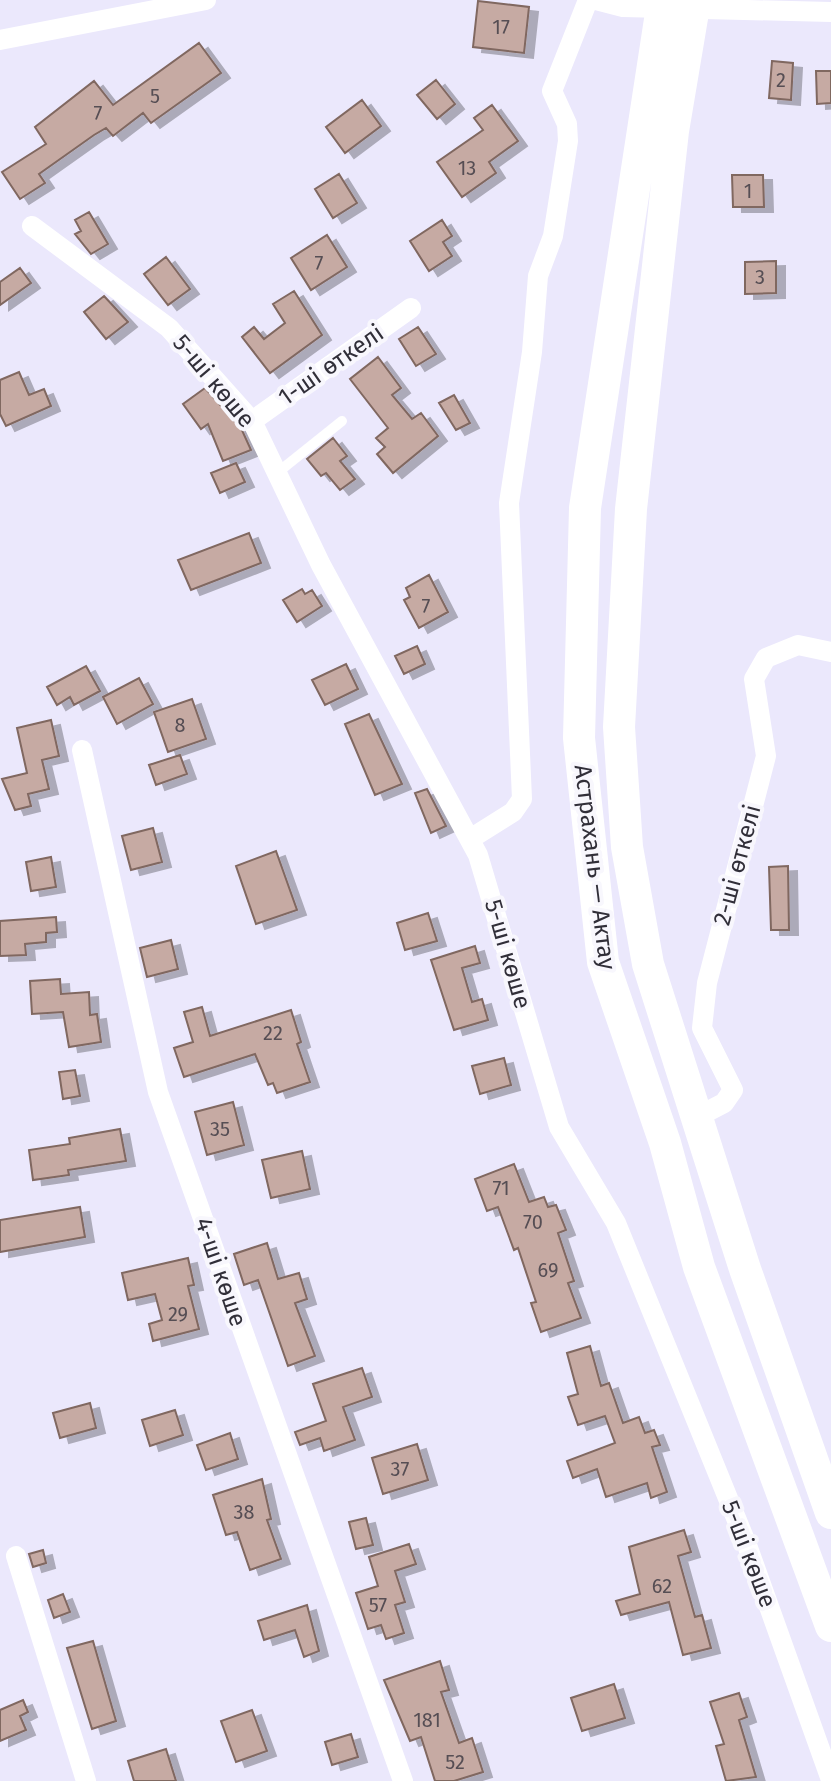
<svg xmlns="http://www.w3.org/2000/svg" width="831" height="1781" font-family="'Fira Sans',sans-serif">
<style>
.building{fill:#c6aaa3;stroke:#806760;stroke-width:2;filter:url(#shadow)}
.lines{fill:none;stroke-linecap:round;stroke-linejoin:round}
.service{stroke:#fff;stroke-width:10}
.minor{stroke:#fff;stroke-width:20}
.trunk{stroke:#fff;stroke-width:32}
.labels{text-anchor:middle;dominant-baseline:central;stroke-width:8;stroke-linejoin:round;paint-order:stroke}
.number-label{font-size:20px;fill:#564e54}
.street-label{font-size:24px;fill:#312f39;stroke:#f8f7fd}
</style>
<defs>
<filter id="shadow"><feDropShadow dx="9" dy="5" stdDeviation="0" flood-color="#0004"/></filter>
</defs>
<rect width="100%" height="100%" fill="#ebe8fc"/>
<path class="building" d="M478,1L529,7L524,53L473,47Z
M199,43L221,73L151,123L143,113L113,136L106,128L94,135L39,174L45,183L20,199L2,172L46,144L35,127L94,81L113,105Z
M772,61L793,63L791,100L769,98Z
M816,71H831V103L817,104Z
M436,80L455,104L437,119L417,95Z
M362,100L381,126L345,153L326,127Z
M492,105L518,141L489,162L496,173L462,197L437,162L483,130L474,118Z
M339,174L357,203L333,218L315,189Z
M732,175H763L764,207H733Z
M89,212L108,244L91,254L75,234L81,231L75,220Z
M442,220L452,236L443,242L452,256L429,271L410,241Z
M327,235L347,267L311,290L291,258Z
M166,257L190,289L168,305L144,274Z
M776,261V293L745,294V262Z
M20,268L31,283L0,305V282Z
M294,291L322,335L270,373L242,337L254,327L264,339L285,323L273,304Z
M104,296L128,322L106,339L84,312Z
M418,327L436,354L416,366L399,339Z
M378,357L401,388L392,395L412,419L421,413L438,436L393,473L377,454L385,447L376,438L388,428L350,379Z
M19,372L29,395L44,389L51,406L6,426L0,414V380Z
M205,388L241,428L251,450L223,461L208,424L201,429L183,404Z
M454,395L470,423L456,430L439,403Z
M333,438L347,456L340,461L355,479L340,490L326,473L321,476L307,459Z
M236,463L245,482L220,493L211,473Z
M249,533L261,563L191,590L178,560Z
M429,575L448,612L419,628L404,600L410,597L406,588Z
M302,589L305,594L312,590L322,606L297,622L283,600Z
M417,646L425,664L404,674L395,656Z
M346,664L358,689L325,705L312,680Z
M86,666L100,691L74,705L70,697L57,705L47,687Z
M139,678L153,704L117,724L103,697Z
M192,699L206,739L168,752L154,712Z
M369,714L402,784L375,795L345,724Z
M51,720L59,756L42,760L49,789L28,794L31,806L15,810L2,779L27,773L17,728Z
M180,755L187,774L156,785L149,765Z
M427,789L446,826L431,833L415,793Z
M153,828L162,862L131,870L122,836Z
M276,851L297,910L256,924L236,866Z
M51,857L56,887L31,891L26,862Z
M788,866L789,930H771L769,867Z
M428,913L437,941L405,950L397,923Z
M56,917L57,932L46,933V942L25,944L26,955L0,956V921Z
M171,940L178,969L147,977L140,948Z
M475,946L480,963L462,968L472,1002L482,999L488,1020L454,1030L431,960Z
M60,979L61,994L89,992L90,1015L97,1014L101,1042L69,1047L63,1012L32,1014L30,981Z
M202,1007L210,1036L291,1010L301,1042L297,1044L310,1082L277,1093L273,1083L268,1085L255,1054L184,1077L174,1048L193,1042L184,1012Z
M504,1058L511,1085L480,1094L472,1066Z
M75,1070L80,1096L63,1099L59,1072Z
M233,1102L244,1145L207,1155L195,1112Z
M120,1129L126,1161L68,1170L69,1175L33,1180L29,1150L70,1144L69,1138Z
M302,1151L310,1189L271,1198L262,1160Z
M514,1164L529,1202L544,1197L548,1207L556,1205L566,1230L558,1233L574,1281L568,1283L581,1318L541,1332L531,1303L536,1302L518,1248L514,1250L498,1207L487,1211L475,1179Z
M80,1207L85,1237L0,1252V1220Z
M267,1243L278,1279L299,1273L307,1299L295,1303L315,1356L288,1366L258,1280L244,1285L234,1254Z
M188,1258L194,1285L188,1286L199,1329L153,1341L149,1324L162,1320L155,1294L128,1300L122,1273Z
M590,1346L601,1386L609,1383L623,1423L639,1417L645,1433L654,1430L660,1445L652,1447L667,1492L651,1498L647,1483L606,1497L597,1469L573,1478L567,1461L615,1443L605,1416L578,1425L568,1397L578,1394L567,1353Z
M362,1368L372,1397L343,1407L355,1440L324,1451L320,1438L300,1445L295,1432L326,1421L313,1384Z
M90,1403L96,1428L60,1438L53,1413Z
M175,1410L183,1435L150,1446L142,1420Z
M230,1433L238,1459L206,1470L197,1445Z
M417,1444L428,1480L383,1494L372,1458Z
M262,1479L271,1519L267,1520L281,1559L250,1570L237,1532L226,1535L213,1495Z
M366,1518L373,1545L356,1549L349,1522Z
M684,1530L691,1552L678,1556L695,1617L702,1615L711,1648L683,1655L669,1602L621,1615L616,1601L640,1594L629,1547Z
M409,1544L416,1564L395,1571L405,1602L395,1605L404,1633L386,1639L381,1625L368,1629L356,1593L378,1586L369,1557Z
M43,1550L46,1563L33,1567L29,1554Z
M63,1594L70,1612L54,1618L48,1600Z
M307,1605L319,1651L304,1657L295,1630L264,1640L258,1621Z
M93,1641L116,1721L92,1729L67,1648Z
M440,1661L449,1690L441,1692L459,1743L472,1738L483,1772L454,1781H435L421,1737L410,1741L384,1680Z
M614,1684L625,1718L582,1731L571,1698Z
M739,1693L747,1717L739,1720L756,1777L726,1781L716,1746L724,1744L710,1702Z
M23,1700L28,1712L20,1716L26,1730L0,1741V1710Z
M252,1710L267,1751L236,1762L221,1721Z
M351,1734L358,1757L332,1765L325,1742Z
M166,1749L176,1781H134L128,1761Z"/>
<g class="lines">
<path class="service" d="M277,473L342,421"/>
<path class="minor" d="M596,0L623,7L831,12
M0,40L206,0
M32,226L169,328L252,421L321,565L478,855L559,1127L616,1223L747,1545L831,1780
M252,421L411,308
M82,750L158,1092L403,1781
M470,839L513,812L522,799L509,503L532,352L538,276L553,236L568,141L567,124L552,91L588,0
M697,1117L724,1103L733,1090L702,1028L707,983L766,756L754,679L766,658L798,645L831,652
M16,1556L86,1781"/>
<path class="trunk" d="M663,0L585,508L579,738L603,962L665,1143L699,1267L831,1626
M695,0L673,131L631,509L619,727L627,847L648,964L745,1269L831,1513"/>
</g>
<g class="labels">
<g class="number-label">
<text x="501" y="27">17</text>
<text x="781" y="80">2</text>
<text x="155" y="96">5</text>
<text x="98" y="113">7</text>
<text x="467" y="168">13</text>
<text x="748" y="191">1</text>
<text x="319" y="263">7</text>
<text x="760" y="277">3</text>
<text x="426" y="606">7</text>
<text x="180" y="725">8</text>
<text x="273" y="1033">22</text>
<text x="220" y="1129">35</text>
<text x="501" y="1188">71</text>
<text x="533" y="1222">70</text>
<text x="548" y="1270">69</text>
<text x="178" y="1314">29</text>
<text x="400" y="1469">37</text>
<text x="244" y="1512">38</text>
<text x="662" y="1586">62</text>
<text x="378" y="1605">57</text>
<text x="427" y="1720">181</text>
<text x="455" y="1762">52</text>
</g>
<g class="street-label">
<text transform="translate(331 365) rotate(-35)">1-ші өткелі</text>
<text transform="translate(214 381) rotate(50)">5-шi көше</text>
<text transform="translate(737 865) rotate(-75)">2-ші өткелі</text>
<text transform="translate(595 867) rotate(83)">Астрахань — Актау</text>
<text transform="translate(508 954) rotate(74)">5-шi көше</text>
<text transform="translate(221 1272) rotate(71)">4-шi көше</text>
<text transform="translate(749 1554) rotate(69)">5-шi көше</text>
</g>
</g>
</svg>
